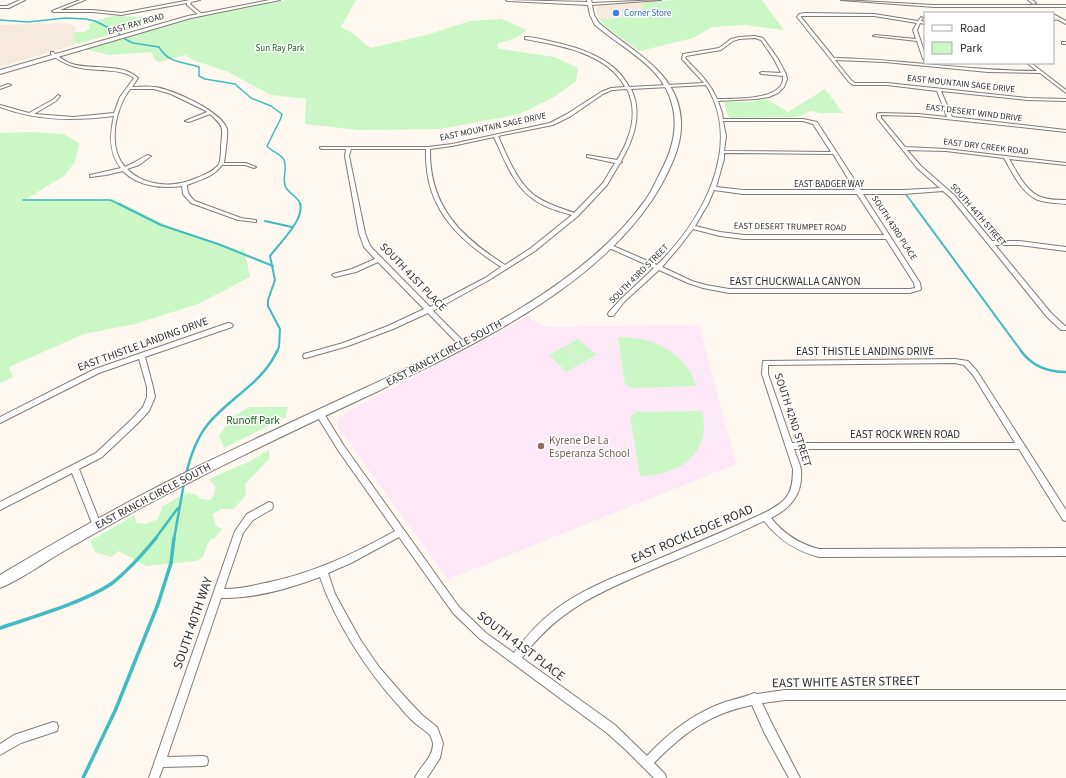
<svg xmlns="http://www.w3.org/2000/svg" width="1066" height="778" font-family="'Source Sans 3',sans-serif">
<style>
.built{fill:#f6eade}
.education{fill:#fce8f7}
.green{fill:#cbf7c7}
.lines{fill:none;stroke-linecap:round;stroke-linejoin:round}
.stream-far3{stroke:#3fbbc1;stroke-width:1.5}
.stream-far2{stroke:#3fbbc1;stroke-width:2}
.stream-far1{stroke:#3fbbc1;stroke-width:2.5}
.stream{stroke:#3fbbc1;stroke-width:3.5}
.street-casing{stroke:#807b75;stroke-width:2}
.secondary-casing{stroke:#807b75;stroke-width:2}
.street{fill:#fff;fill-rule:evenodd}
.secondary{fill:#fff;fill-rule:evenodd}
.shop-dot{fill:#3f7fe0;stroke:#fff;stroke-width:1.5}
.education-dot{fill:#8d6e63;stroke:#fff;stroke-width:1.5}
.labels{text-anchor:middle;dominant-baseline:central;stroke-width:3;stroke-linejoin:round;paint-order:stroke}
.far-shop-label{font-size:9px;fill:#366cbe;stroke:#fff;text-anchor:start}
.far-street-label{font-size:9px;fill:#2f2d2a;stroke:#fff}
.far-park-label{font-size:9px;fill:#126413;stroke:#fff}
.street-label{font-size:11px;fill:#2f2d2a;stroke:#fff}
.park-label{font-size:11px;fill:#126413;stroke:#fff}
.education-label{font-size:11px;fill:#785e54;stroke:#fff;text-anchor:start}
.near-street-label{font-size:13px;fill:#2f2d2a;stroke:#fff}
</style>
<rect width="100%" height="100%" fill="#fef8f1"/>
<path class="built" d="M641,3L644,8L642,10L624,17L599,19L596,7L600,5Z
M68,23L76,28L73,39L77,44L0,67V25Z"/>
<path class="education" d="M528,316L538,324L548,327L699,325L736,464L456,576L449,581L338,427V419L346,412L495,335Z"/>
<path class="green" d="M286,0H356L341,27L351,32L370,48L430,34L470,21L502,19L527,30L516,38L497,44L499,49L555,57L578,68L576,81L554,97L520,114L440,129L359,130L305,124L306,99L271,95L226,71L193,60L186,55L159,62L155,60L151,52L110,55L84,49L209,14Z
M673,0H762L784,30L745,25L712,27L693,38L640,51L607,28L599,19C615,18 631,19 644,8L641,3Z
M113,16L169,18L77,44L73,39L74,32H84L90,28L88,24L100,19Z
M825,89L843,113H820L811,111L797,117L731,118L728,116L724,102H750L766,99L788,112Z
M32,132L64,134L79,143L75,162L64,176L26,199H108L111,198L170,227L241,251L244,248L250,277L198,304L135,324L84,334L9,367L13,377L0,383V133Z
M618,337C651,336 687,352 696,386L632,388L625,384Z
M578,339L596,355L582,363L564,347Z
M563,347L581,363L567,372L549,355Z
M249,407H288L286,417L224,448L219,436L231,418Z
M702,411C713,453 679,476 640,476L630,417L636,412Z
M269,450V459L245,484L246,495L234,509H222L212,514L216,526L222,529L215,538L211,539L207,545L203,557L196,561L146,566L119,551L111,557L95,552L90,541L135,515L136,523L146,524L158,519L162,507L177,498L188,493L197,495L201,499L210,500L215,493V487L209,479L250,461Z"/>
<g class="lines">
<path class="stream-far3" d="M0,20L28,22L65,18L86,19L95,21L117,32L125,39L133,43L159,47C169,64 182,61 199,67V76L205,79L235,84L251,98L271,106L282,114L281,118L267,146C272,152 281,154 284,160C288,169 281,180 286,188C291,195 298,197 301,205
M904,192L914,205
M23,200H110L121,205"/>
<path class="stream-far2" d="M119,204L161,225L218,244L273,266
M913,204L1022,352
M265,221L292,227
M277,352L279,347L280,329L268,306V300L275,280L270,256C279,244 305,219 300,204"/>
<path class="stream-far1" d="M1021,351C1032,366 1047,372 1066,372
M186,475C190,457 196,439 208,424C229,398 263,383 277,351
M155,539L178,508
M174,539L184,483"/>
<path class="stream" d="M0,628C33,617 82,603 111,584C128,571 142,555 156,538
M83,778L115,711L158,604L171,563L174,538"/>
<defs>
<path id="street" d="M20,0H25L9,8H0V6H7Z
M80,0H85L60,10H93L121,13L190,0H200L191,2L190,4L203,15L200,16L187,5V3L121,15L93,12H54L52,11Z
M1028,0H1032L1036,3L1033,4Z
M805,13L874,14L918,21L921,17L923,18L921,21L925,22V24L920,23L917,30L925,54V60L923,59L917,41L873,36L875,35L916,39L913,30L917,23L874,16H801V17L834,58C901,59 969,71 1037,71L1027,63H1031L1066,90V93L1040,73L988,72L885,62L835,60L851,80L855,83H887L1027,98L1066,99V101L1027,100L941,91L952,117L1066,130V132L918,116L881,115V118L905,147L946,149L1066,163V165L1009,159C1017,172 1026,192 1041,197C1049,200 1058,200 1066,200V204C1057,203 1047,203 1038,200C1022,194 1012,172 1004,158L946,151L907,150L921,166L955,196L992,241H1019L1066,247V251L1019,245H995L1051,313L1065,326H1066V330H1061L1047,317L951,198L943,191L904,194H863L920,283L921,289L920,290L910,293H729L703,288L688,283L659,270L625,301L613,316H609L608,314L609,312L621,299L654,268L607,247V245H611L657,265C702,221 744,146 706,85L631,89C643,113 634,139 621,161L622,162L620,163L607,185L578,216L535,251L489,280L433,311L465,343L466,345L465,347H461L428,313L393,329L348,346L306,358H304L303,356L304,354L343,343L388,326L424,309L378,262L356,272L335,277L332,275L333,274L352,269L375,259L364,247L359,233L345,156L346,149H322L320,148V147H428L452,144L550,123L567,114L601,92L611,88L625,87C608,53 558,45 525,39V37C533,37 541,39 549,41C578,47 615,58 629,87L704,83L682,59L683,54L719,48L731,39L739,37L755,36L763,38L778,59L786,74L787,79L784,87L778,93L769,97L756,99L718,101L722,113L723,119H803L817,122L861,190H904L940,188L917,168L877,118V114L879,113L918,114L947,117L937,91L887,85H853L849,82L797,17L799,14ZM755,38L761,40L774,59L781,73L762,72L760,73L761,74L783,76C786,101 733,99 717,99C710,82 697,71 685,58L686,56L721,50L733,41L739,39ZM627,89C639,113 630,139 617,160L587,155V157L615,163L603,183L574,213C561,208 546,204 534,195C517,182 507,156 498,136L553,125L571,116L603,94L612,90ZM723,121H803L813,124L831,152L724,151L726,136ZM494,137C503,157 514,186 532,198C543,207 558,211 572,215L531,248L505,265C460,236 429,206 430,149L452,146ZM351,149H426C424,207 456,238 501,267L485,278L430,307L370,246L365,233L349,156ZM724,153L833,154L855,190H743L716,187L724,159ZM714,190L743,194H857L884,235H744L720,232L695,226L708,204ZM693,229L720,236L744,239H886L914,283L915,288L910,289H729L706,285L692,281L662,267L680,246Z
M1053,18L1062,19L1053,20Z
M1062,42H1066V44H1062Z
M51,52H53C59,57 64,61 72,64C92,70 123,63 138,78L132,87C139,87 146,86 154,87C172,89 221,111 227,129C228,134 225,156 224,163H246L256,167L254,168L245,165H222C214,177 199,180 187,185C187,192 189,196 195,201L241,218L256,220V222L238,220L191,203L183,194L182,186C162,189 137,186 123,171L106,175L90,177V175L121,168C108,153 110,133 114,116C75,121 37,121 0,107V105L29,113L54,99L58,95L60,96L56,101L34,114L73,117L114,113L120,97L134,78C125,71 112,71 101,70C81,69 66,67 51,54ZM130,89H154L171,94L206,111L207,112L185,121L189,122L210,114C224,127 223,127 221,146C221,151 221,159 219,164C214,171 206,174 199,177C193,179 187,182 181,183C163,187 141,183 127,169L139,165L151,156L147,155L135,162L125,167C107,147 115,109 130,89Z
M8,84L11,85L0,89V87Z
M228,323H230L233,325L232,327L145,357L153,387L155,397L149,411L138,423L102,457L79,469L101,525L100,528L97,529L94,528L72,473L0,510V502L96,453L132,419L143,407L147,397V387L139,359L99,373L0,423V417L95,369Z
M955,359L968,361L977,371L1066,510V521L1063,520L1019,449H794C796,456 800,463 801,470C803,494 791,508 771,518C784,534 799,544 819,549L1066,548V556L819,557C796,551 779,540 764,521C727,539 689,554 651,570C598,593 557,610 522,658L615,725L647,756C669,732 694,713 725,702C735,699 745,697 754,693L757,694L785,690H1066V700H785L763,703H762L773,726L800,778H789L765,734L752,705C711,713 683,733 654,763L665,774L666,778H654L627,751L607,733L480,639L453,613L399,537L351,563L328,573L335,594L361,641L379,667L405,697L422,715L437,727L443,743L440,758L427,778H415C420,766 433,758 433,744C433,742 431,737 430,735C426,731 420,727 416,724C409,718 404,712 399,706C367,671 335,622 320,577C291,588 252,599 221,598L167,757L203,756L207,757L208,761L207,765L203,766L163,767L159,778H149L235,531L247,514L269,502L272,503L273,506L272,509L253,520L243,533L224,589C236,589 248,587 260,584C309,575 352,555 395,531L338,450L317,416L316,414L317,412H323L344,446L459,607L486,633L514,653C526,636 539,622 556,609C580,591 609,579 637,568C679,550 721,533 762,514C786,502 793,496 793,469L762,374L763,361ZM955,363L964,365L973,375L1015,443H792L768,374V365Z
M53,722L57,723L58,727L57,731L21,743L0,755V744L14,735Z"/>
<path id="secondary" d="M270,0H280L191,18L0,74V70L188,16Z
M506,0L587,2V0H591L592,3L661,0L592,5L594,15L599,23C632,52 679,72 681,121C682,142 674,160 665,178C611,282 474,345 372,394C312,422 252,450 194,480C150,502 107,526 64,551C43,563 22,579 0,588V575C67,535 135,497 205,463C259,437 313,412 367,387C463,342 584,287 646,199C652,191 656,181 660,173C671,153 678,131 673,108C665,67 624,50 595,25L590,15L588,5L508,1Z
M841,0L934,5H1066V7H934Z
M1053,14L1066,21V24L1053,17Z"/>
</defs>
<use href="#street" class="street-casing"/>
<use href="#secondary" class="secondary-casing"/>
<use href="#street" class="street"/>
<use href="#secondary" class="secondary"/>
</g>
<circle class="shop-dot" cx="616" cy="13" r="4"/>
<circle class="education-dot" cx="541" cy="446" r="4"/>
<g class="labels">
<g class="far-shop-label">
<text x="624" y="13">Corner Store</text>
</g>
<g class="far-street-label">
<text transform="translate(136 24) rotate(-16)">EAST RAY ROAD</text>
<text transform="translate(961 84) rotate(6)">EAST MOUNTAIN SAGE DRIVE</text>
<text transform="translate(974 113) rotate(7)">EAST DESERT WIND DRIVE</text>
<text transform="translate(493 127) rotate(-12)">EAST MOUNTAIN SAGE DRIVE</text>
<text transform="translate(986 147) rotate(7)">EAST DRY CREEK ROAD</text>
<text x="829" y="184">EAST BADGER WAY</text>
<text transform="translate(978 215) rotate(49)">SOUTH 44TH STREET</text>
<text transform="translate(790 227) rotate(1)">EAST DESERT TRUMPET ROAD</text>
<text transform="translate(894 228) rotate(57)">SOUTH 43RD PLACE</text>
<text transform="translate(639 274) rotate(-45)">SOUTH 43RD STREET</text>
</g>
<g class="far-park-label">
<text x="280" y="48">Sun Ray Park</text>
</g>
<g class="street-label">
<text transform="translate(413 277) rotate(46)">SOUTH 41ST PLACE</text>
<text x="795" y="281">EAST CHUCKWALLA CANYON</text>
<text transform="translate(143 344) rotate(-20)">EAST THISTLE LANDING DRIVE</text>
<text x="865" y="351">EAST THISTLE LANDING DRIVE</text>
<text transform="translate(444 353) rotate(-28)">EAST RANCH CIRCLE SOUTH</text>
<text transform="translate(793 420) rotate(72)">SOUTH 42ND STREET</text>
<text x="905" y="434">EAST ROCK WREN ROAD</text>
<text transform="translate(153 496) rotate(-28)">EAST RANCH CIRCLE SOUTH</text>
</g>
<g class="park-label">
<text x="253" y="420">Runoff Park</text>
</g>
<g class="education-label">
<text x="549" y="440">Kyrene De La<tspan x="549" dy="13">Esperanza School</tspan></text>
</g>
<g class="near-street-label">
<text transform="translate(692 534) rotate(-23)">EAST ROCKLEDGE ROAD</text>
<text transform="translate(193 623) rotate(-71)">SOUTH 40TH WAY</text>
<text transform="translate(521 646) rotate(37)">SOUTH 41ST PLACE</text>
<text transform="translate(846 682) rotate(-1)">EAST WHITE ASTER STREET</text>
</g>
</g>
<rect x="924" y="12" width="130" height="52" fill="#ffffff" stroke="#acabaa"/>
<rect x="932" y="25" width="20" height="6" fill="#ffffff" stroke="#acabaa"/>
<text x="960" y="32" font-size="12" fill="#2f2d2a">Road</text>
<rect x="932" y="42" width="20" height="12" fill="#cbf7c7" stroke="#acabaa"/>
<text x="960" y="52" font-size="12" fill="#2f2d2a">Park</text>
</svg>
